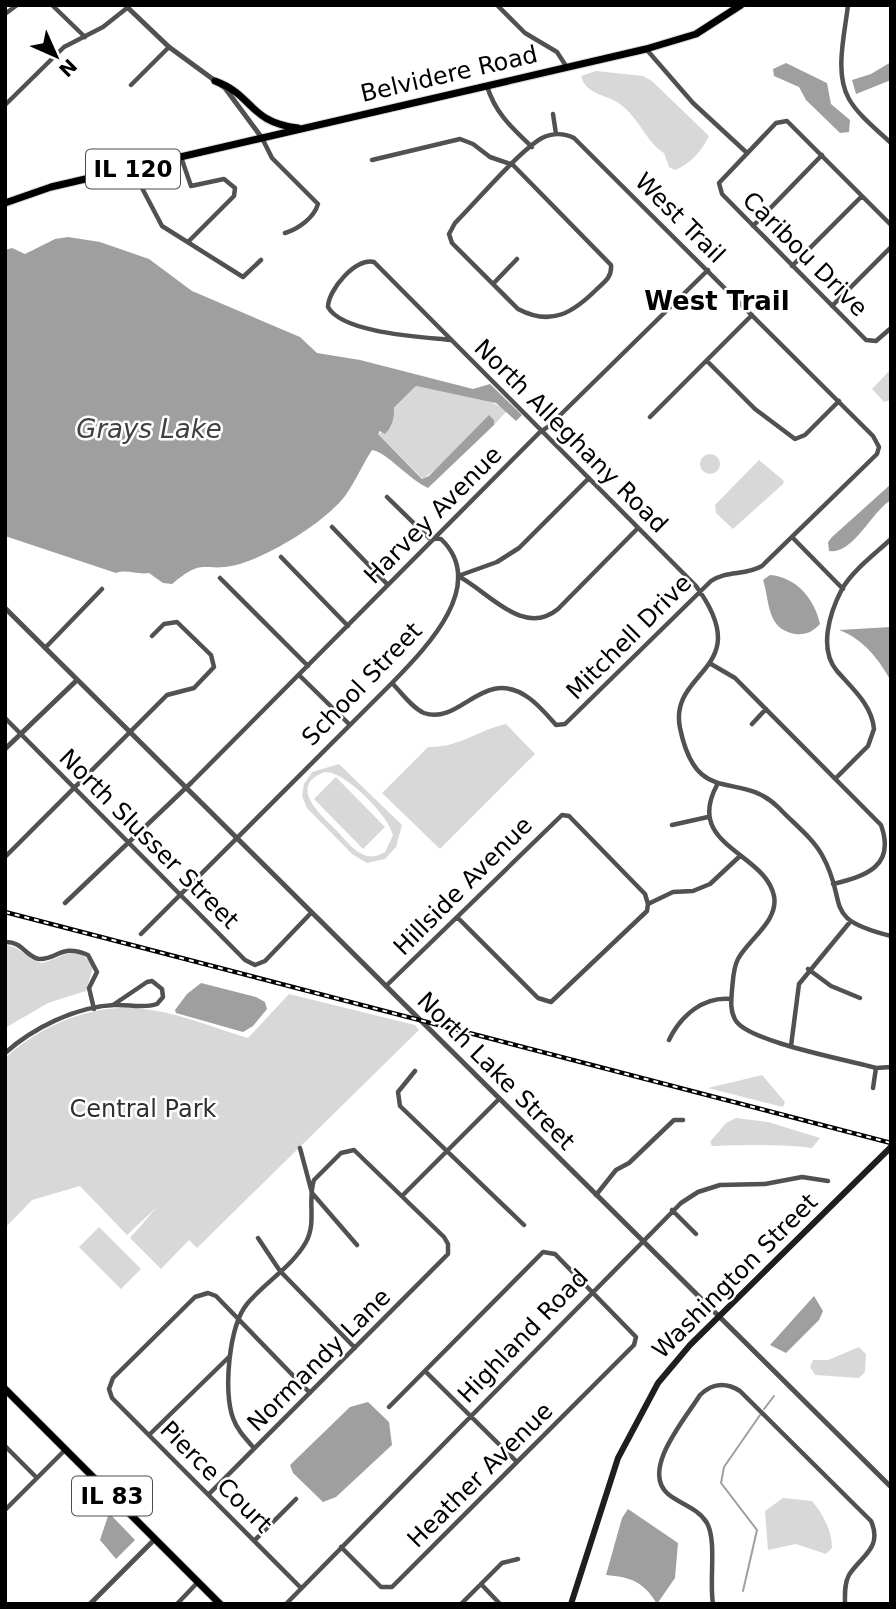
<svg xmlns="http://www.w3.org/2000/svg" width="896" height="1609" font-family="'DejaVu Sans',sans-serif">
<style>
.green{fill:#d8d8d8;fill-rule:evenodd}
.water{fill:#9f9f9f}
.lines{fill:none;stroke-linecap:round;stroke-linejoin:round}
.stream{stroke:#9f9f9f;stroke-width:2}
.primary-casing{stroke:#dbdbdb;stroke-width:9}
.minor{stroke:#515151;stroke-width:4.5}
.tertiary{stroke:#515151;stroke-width:5}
.secondary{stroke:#1e1e1e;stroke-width:6}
.primary{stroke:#000;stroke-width:7}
.rail-casing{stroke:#000;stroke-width:4.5}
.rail{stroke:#fff;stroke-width:2;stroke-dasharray:5;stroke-linecap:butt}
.labels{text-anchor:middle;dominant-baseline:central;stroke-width:5;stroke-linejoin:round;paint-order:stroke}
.shield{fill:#fff;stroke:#4c4c4c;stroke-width:2}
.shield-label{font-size:23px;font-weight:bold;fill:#000}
.street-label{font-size:24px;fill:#000;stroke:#fff}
.park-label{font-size:24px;fill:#2f2f2f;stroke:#fff}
.neighbourhood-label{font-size:26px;font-weight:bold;fill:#000;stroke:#fff}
.water-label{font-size:26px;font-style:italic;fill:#404040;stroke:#fff}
</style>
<rect width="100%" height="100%" fill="#fff"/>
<path class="green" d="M596,71L643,76L652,81L709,136C702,151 690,164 675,170L669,167L664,153C647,143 639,118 620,104C606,94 586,95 581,76Z
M891,369V400L884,402L872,389Z
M416,386L488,400L507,411L494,425L423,479L378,434L391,427L394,409Z
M700 464a10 10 0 1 1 20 0a10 10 0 1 1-20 0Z
M759,460L784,481L783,484L733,529L716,513L715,505Z
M506,724L535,754L440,849L382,793L428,747C459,748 478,730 506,724Z
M339,764L402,825L396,847L385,859L367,863L352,854L307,808L302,796L304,784L312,772ZM325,772C345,771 389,816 393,835L385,852C378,856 372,858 364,855C353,851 344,838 336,830C320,814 287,786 325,772Z
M336,777L385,827L363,849L314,799Z
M5,945C21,946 26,959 41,963C62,960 76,938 93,967L86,991L48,1003L5,1028Z
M289,994L415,1025L419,1030L197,1248L189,1240L161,1269L130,1238L157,1207L127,1235L80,1186L32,1200L5,1228V1058C41,1025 95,1002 144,1009C179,1013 215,1028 248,1038Z
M762,1075L785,1102L783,1107L708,1088Z
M736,1118L768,1122L820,1138L812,1148C779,1144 745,1145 712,1146L710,1142L726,1123Z
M99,1227L141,1269L121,1289L79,1247Z
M859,1347L866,1354L865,1372L859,1378L815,1375L810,1367L813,1360H828Z
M783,1498L812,1501C823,1514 832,1531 832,1548L826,1554L796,1544L768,1550L765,1511Z"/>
<path class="water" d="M891,62V80L856,94L852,80L871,74Z
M786,63L827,83L831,104L850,120L849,132L840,133L806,100L799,87L774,76L773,69Z
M68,237L100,242L149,259L192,291L300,337L317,353L360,360L473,389L490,384L522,415L516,421L496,403L416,386L394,408C394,418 393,426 385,434L380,431L378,434L422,479L429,476L489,415L494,420V425L428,488C408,479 387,452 372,450C362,465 356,481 345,496C324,523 268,557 236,565C202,573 205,556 172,584L163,583L149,573C137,575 128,569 116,573L5,536V250L12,248L25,254L55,239Z
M891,484V500C872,511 853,555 829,551L828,542L832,537Z
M770,575C797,577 815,600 820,624C812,632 807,635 795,634C766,629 770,601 763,580Z
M891,627V681C878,658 863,639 839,630Z
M201,983L256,997L265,1002L267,1009L253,1026L243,1032L176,1013L175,1010L187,994Z
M814,1296L823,1311L819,1320L786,1353L770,1345Z
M368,1402L389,1422L392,1445L336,1497L323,1502L293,1473L290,1465L350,1407Z
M628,1509L678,1543L675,1578L657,1604C644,1582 631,1577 606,1575L622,1518Z
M109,1513L135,1540L116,1559L100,1540Z"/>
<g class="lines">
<path class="stream" d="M764,1409L774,1396
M743,1591L757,1530L721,1483L724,1467L760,1415"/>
<defs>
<path id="primary" d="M215,81C254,95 248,122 298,128
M5,203L51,187L646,49L696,34L741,5
M5,1389L220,1604"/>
</defs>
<use href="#primary" class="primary-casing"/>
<path class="minor" d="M52,5L85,37
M497,5L525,33L557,52L566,66
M848,5C845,33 834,73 849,99C858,115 877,130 891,143
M5,14L17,5
M647,50L693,103L746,152
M131,85L169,47
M487,86C495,113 512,128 532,147
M5,105L64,47L103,27L127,8
M553,114L556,134
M262,138L272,158L318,204C314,218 298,229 285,233
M181,157L191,186L224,179L235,188L234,196L188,242
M372,160L460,139L473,144L490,157L513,165L611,265C612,276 606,281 598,288C574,312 552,327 518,309L452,243L449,234L455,223C476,202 519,151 542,138C552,133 564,133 574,138L873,436L879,447L877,454L762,566C745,576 727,570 711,581L565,724L556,725C548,716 539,705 529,698C483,665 461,726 424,713C412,708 401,692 392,683
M132,169L162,226L243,277L261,260
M891,225L787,121L776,123L719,183L722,194L866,340L876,341L891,328
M753,226L822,155
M792,266L862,196
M493,284L517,259
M832,306L891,247
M450,340C422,337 342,333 328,307C328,290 356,257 374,262L696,586C758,671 668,669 680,728C697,810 739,768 779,808C793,823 812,837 822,855C850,905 819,918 891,936
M707,361L755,409L795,439L805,435L839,401
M650,417L752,315
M332,527L388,585
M792,537L843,589
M281,557L348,626
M458,576C488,591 523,638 558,609L638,528
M458,576L497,562L519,548L589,478
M220,578L308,666
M45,648L102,589
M711,664L735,678L881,825C896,867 865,876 833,884
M299,675L350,725
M5,718L245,960L255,965L265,961L311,913
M752,724L766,709
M836,778L868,746L874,729C872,705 852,688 837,671C818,649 830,612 842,589C853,570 875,554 891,539
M717,785C684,846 765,852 774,896C779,921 748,940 738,959C733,968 733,981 732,990C731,1001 730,1012 736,1021C750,1042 848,1060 876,1068L891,1067
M672,825L708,817
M5,857L167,695L194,688L214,667L211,655L177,622L164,624L152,636
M65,903L192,782L539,433L549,426L708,270
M457,917L538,998L551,1002L647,911L648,904L673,892L693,891L710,884L740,856
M141,934L392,683C425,649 489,585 441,539L429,538L387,497
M5,942C22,941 26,957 39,959C58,960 60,943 88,955L97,972L89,988L94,1009
M808,969L831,986L860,998
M386,986L562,815L569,816L645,894L648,904
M669,1040C681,1015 704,996 731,999
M791,1046L799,984L850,922
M5,1053C33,1028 75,1007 114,1005C128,1004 143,1009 157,1004L163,997L162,989L152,981L147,982L113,1005
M415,1071L398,1092L400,1106L524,1225
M873,1088L876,1068
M300,1148L312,1193L357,1245
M403,1195L499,1099
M596,1195L616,1170L629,1163L674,1120H683
M672,1210L696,1234
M258,1238L280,1271L355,1348
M425,1371L517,1462
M149,1435L230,1356
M5,1446L37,1478
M209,1494L448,1254V1244L444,1237L354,1150L341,1153L314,1180C307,1200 317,1222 306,1242C292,1267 264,1283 247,1304C229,1326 223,1392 233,1418C237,1430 246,1439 254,1448
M5,1510L65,1450
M254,1541L296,1499
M341,1547L381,1587H392L634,1345L636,1337L555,1254L543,1252L389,1407
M481,1584L500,1604
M301,1588L112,1398L109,1389L113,1378L195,1297L208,1293L216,1296L310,1393
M177,1604L198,1582
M286,1604L681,1203L698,1192L720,1185L765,1184L802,1177L828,1181
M461,1604L502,1563L518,1559
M713,1604C709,1581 717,1542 707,1523C698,1508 680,1504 668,1494C640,1470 686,1418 700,1395C712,1383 726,1382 740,1391L871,1521C883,1548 861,1556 849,1575C844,1584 845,1595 845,1604"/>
<path class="tertiary" d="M125,5L169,47L225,88L262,138
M5,608L891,1487
M5,749L77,680
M90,1604L155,1539"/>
<path class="secondary" d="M571,1604L618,1458L658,1383L690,1345L891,1147"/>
<use href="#primary" class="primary"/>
<defs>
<path id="rail" d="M5,912L891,1143"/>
</defs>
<use href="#rail" class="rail-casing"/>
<use href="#rail" class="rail"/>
</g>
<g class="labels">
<g class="shield">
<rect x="86" y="149.5" width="94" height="39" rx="5"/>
<rect x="72" y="1476.5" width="80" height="39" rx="5"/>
</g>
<g class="shield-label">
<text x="133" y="169">IL 120</text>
<text x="112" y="1496">IL 83</text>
</g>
<g class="street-label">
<text transform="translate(449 74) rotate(-13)">Belvidere Road</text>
<text transform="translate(680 218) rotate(45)">West Trail</text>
<text transform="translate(805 254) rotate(45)">Caribou Drive</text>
<text transform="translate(571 436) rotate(45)">North Alleghany Road</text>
<text transform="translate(433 515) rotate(-45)">Harvey Avenue</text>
<text transform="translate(629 637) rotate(-45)">Mitchell Drive</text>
<text transform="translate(362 684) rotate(-46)">School Street</text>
<text transform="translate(149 839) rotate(45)">North Slusser Street</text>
<text transform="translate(463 886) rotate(-45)">Hillside Avenue</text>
<text transform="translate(496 1071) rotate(45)">North Lake Street</text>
<text transform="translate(735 1276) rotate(-45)">Washington Street</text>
<text transform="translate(523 1336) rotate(-46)">Highland Road</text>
<text transform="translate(319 1360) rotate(-45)">Normandy Lane</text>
<text transform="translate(480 1475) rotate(-45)">Heather Avenue</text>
<text transform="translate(216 1477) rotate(45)">Pierce Court</text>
</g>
<g class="park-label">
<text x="143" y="1109">Central Park</text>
</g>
<g class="neighbourhood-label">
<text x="717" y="301">West Trail</text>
</g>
<g class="water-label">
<text x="149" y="429">Grays Lake</text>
</g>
</g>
<rect width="896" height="1609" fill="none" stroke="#000000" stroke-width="14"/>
<g transform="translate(56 56) rotate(135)" stroke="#ffffff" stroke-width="5" paint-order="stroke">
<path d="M0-5L12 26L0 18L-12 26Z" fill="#000000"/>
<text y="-10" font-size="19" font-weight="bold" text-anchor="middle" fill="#000000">N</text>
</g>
</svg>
